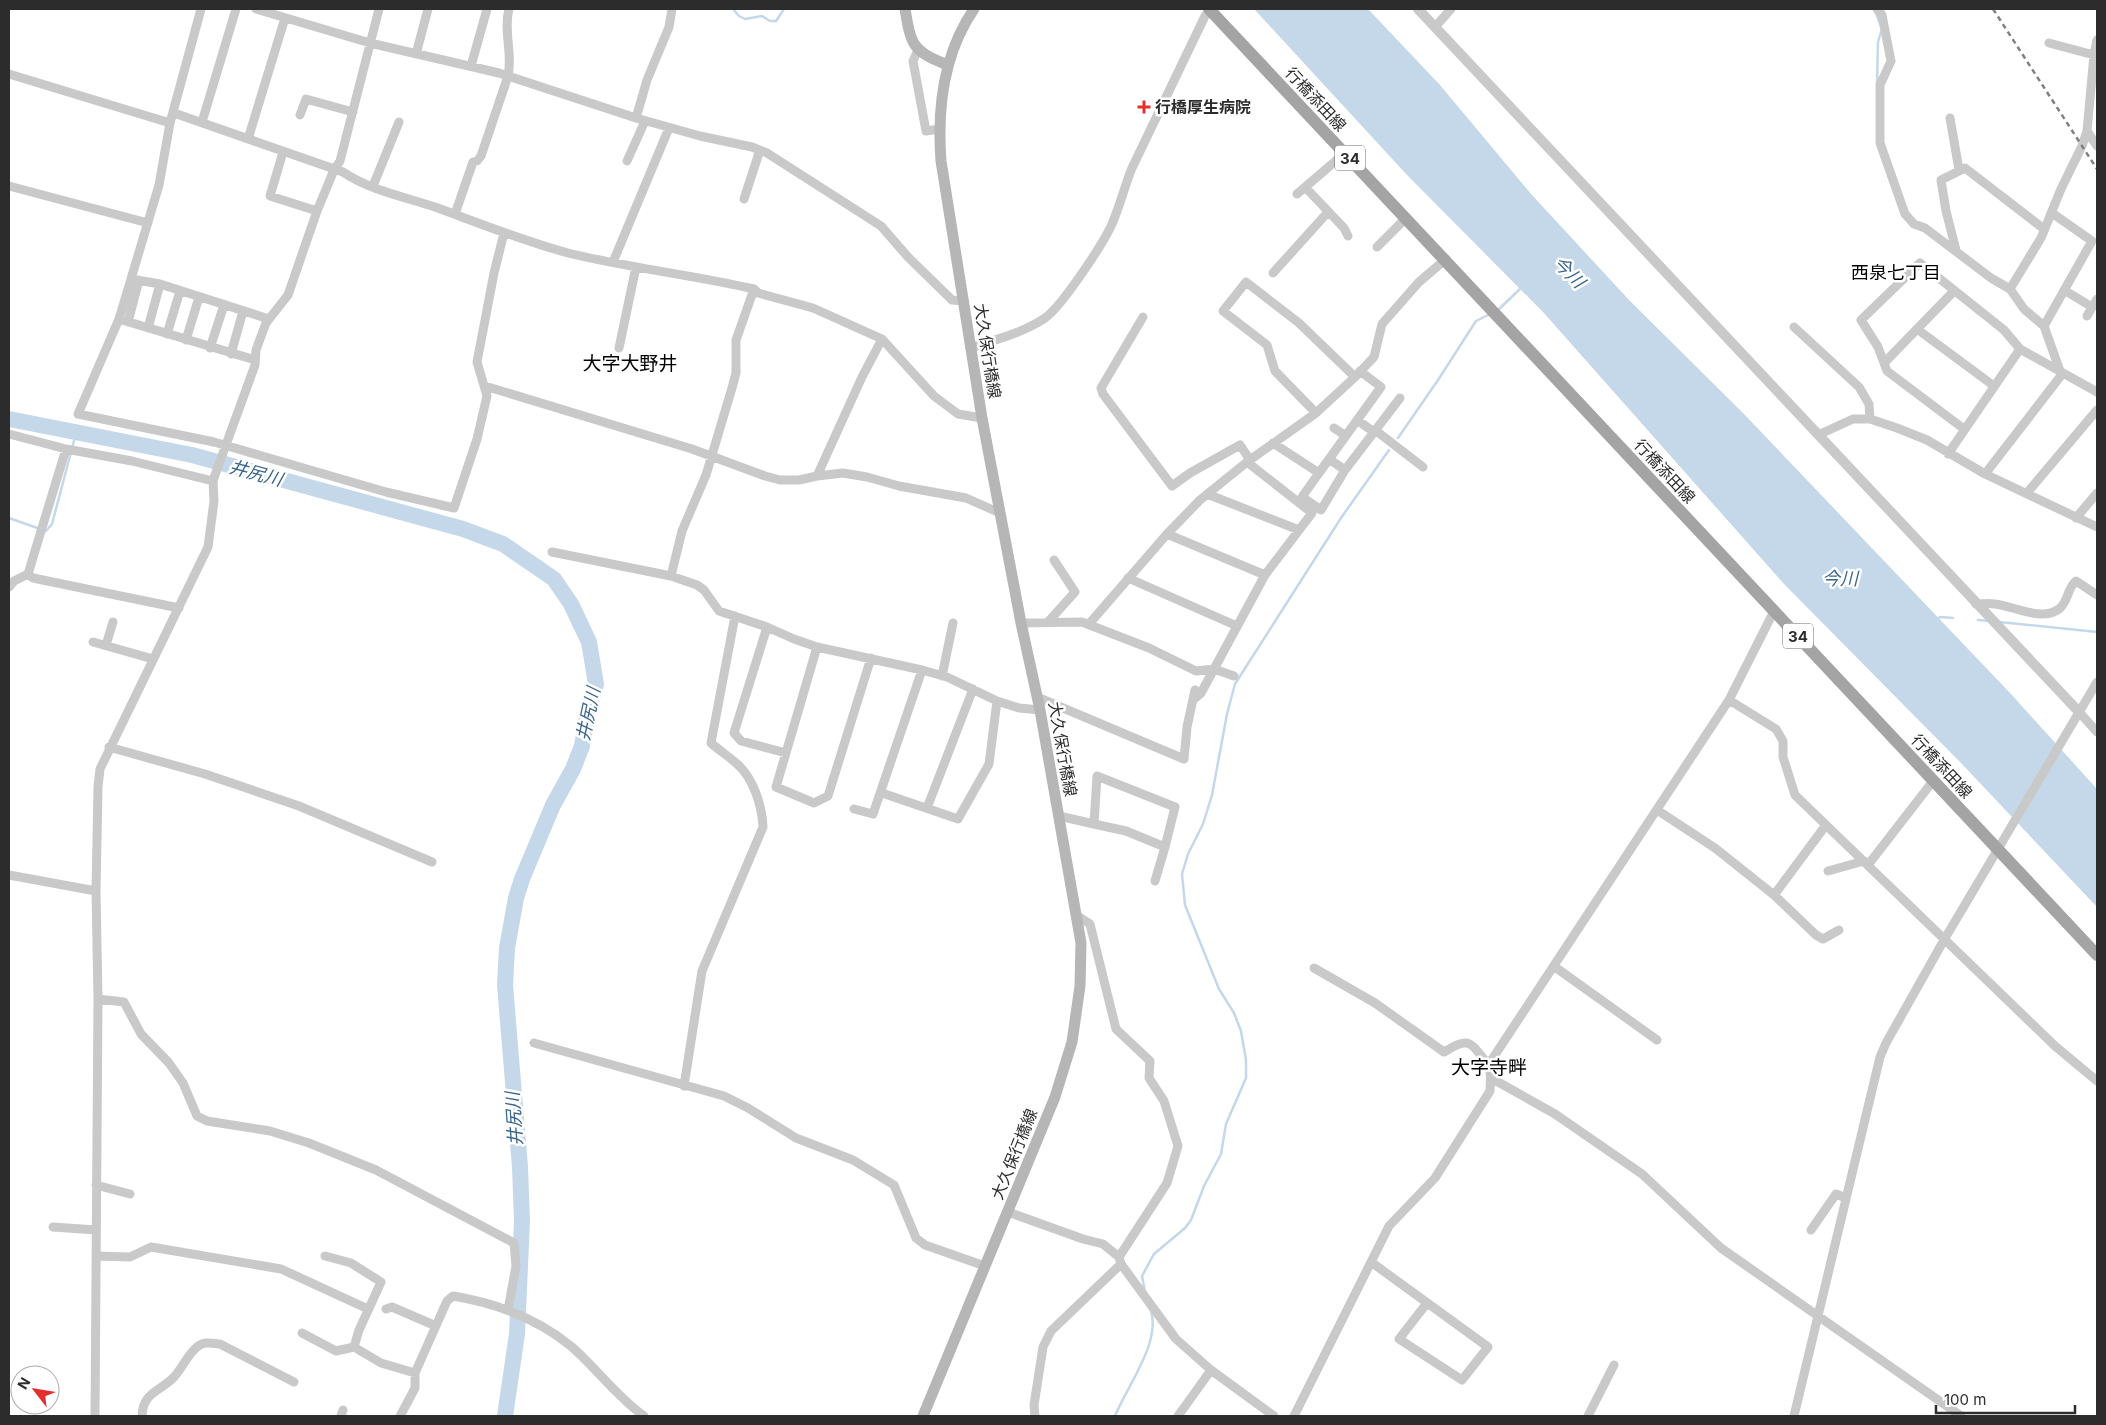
<svg xmlns="http://www.w3.org/2000/svg" width="2106" height="1425" font-family="Inter,'Noto Sans JP',sans-serif">
<style>
.water{fill:#c4d8ea}
.lines{fill:none;stroke-linecap:round;stroke-linejoin:round}
.stream{stroke:#c4d8ea;stroke-width:2.5}
.river{stroke:#c4d8ea;stroke-width:16}
.minor{stroke:#c9c9c9;stroke-width:9}
.tertiary{stroke:#c9c9c9;stroke-width:10}
.secondary{stroke:#b6b6b6;stroke-width:11}
.primary{stroke:#a4a4a4;stroke-width:12}
.rail{stroke:#818181;stroke-width:2.5;stroke-dasharray:5 4;stroke-linecap:butt}
.poi-dot{fill:#e4302d;stroke:#fff;stroke-width:2}
.labels{text-anchor:middle;dominant-baseline:central;stroke-width:5;stroke-linejoin:round;paint-order:stroke}
.shield{fill:#fff;stroke:#6b6b6b;stroke-width:1}
.shield-label{font-size:15px;font-weight:bold;fill:#2c2c2c}
.street-label{font-size:16px;fill:#2c2c2c;stroke:#fff}
.poi-label{font-size:16px;font-weight:bold;fill:#2c2c2c;stroke:#fff;text-anchor:start}
.water-label{font-size:18px;font-style:italic;fill:#3b668d;stroke:#fff}
.neighbourhood-label{font-size:18px;fill:#000;stroke:#fff}
.quarter-label{font-size:19px;fill:#000;stroke:#fff}
</style>
<rect width="100%" height="100%" fill="#fff"/>
<path class="water" d="M1254,9H1368L1440,85L1531,194L1630,301L1743,413L2011,694L2097,789V907L1961,763L1784,584L1543,312L1407,175Z"/>
<g class="lines">
<path class="stream" d="M733,9L739,16L745,19L762,16L770,21H776L784,9
M1876,13L1882,29L1878,42L1877,84
M1497,311L1522,287
M1398,438L1438,380L1476,321L1490,314
M9,518L46,531L52,524L76,433
M1938,619L1940,617L1953,618
M1978,620L1989,621
M1999,622L2097,632
M1145,1292L1142,1276L1154,1254L1185,1228L1191,1220L1204,1186L1221,1154L1226,1124L1246,1078V1060L1241,1031L1234,1013L1219,989L1185,905L1182,874L1188,854L1203,824L1212,795L1227,714L1235,684L1341,518L1389,450
M1115,1416C1126,1388 1161,1343 1151,1311"/>
<path class="river" d="M9,419L192,455L463,529L503,544L554,579L571,604L589,642L596,684L588,711L582,746L573,769L553,805L522,879L516,898L507,948L505,985L520,1167L522,1221L517,1334L505,1416"/>
<path class="minor" d="M201,9L170,123L159,185L131,279L119,319L78,414L214,442L386,492L454,508L477,439L487,396L477,362L494,273L504,233
M256,9L370,43L499,73L636,118L700,136L752,147L767,153L881,226L908,257L952,300L964,301
M1877,9L1882,15L1891,61L1880,85V143L1905,214L1914,224L1925,228L1991,278L2010,289L2024,309L2044,326L2060,371
M1435,27L1451,9
M2049,43L2094,55
M918,50L913,61L926,131L939,129
M416,54L428,9
M471,66L487,9
M9,74L170,123
M174,113L343,172C369,190 405,197 435,207C479,223 523,241 568,253C629,268 693,275 754,289L758,293L813,308L882,339L934,396L958,414L982,418
M300,115L306,99L353,112
M636,118L647,80L669,27L672,9
M1950,118L1959,170
M202,122L236,9
M2087,131L2097,146
M248,139L285,18
M283,152L270,196L317,211
M627,161L645,121
M9,186L148,223
M373,186L399,122
M1305,187L1344,228L1348,236
M1297,194L1345,153
M744,199L760,150
M455,214L473,162L477,161L481,156L508,76C513,53 503,31 509,9
M1377,247L1406,218
M1956,250L1946,211L1941,180L1965,168L2044,229
M613,262L669,128
M1273,273L1328,212
M131,279L160,284L269,319
M2010,289L2041,238L2061,189L2082,146L2087,131L2094,55L2097,40
M2064,290L2092,307
M2087,316L2097,299
M1143,317L1101,388L1103,394L1172,486L1190,473L1240,445L1250,460
M119,319L255,360
M128,322L139,280
M2044,326L2092,241L2052,213
M1794,327L1859,387L1869,404L1870,419
M148,328L160,284
M1917,329L1994,386
M167,334L180,291
M186,340L199,297
M210,348L224,305
M619,348L636,267
M970,348C994,340 1023,333 1045,318C1062,306 1107,239 1114,219C1121,202 1125,185 1132,168L1205,16L1210,10
M231,354L243,311
M1884,363L1954,291
M485,386L692,449L765,476L780,480H799L817,476L862,377L882,339
M1316,413L1275,371L1267,345L1223,311L1246,282L1299,323L1355,377
M1357,420L1374,432
M1334,428L1346,436
M1964,429L1887,371L1878,347L1861,320L1920,263L2004,330L2020,349
M1375,430L1423,467
M9,434L66,449L132,461L213,481
M1818,435L1853,419H1870L1897,428L1927,440L1985,474L2097,527
M1273,443L1319,473L1381,387L1360,371
M1948,454L2020,349L2097,392
M1345,470L1400,398
M1319,473L1302,497L1321,510L1345,470L1329,459
M1985,474L2063,373
M817,476L843,473L867,477L899,486L966,498L1000,513
M2027,493L2097,410
M1207,494L1299,530
M2076,518L2097,493
M1167,534L1265,575
M552,552L671,576L697,585L704,590L719,611L767,627L794,639L817,647L922,670L947,677L997,701L1019,708L1040,710
M28,574L33,578L179,608
M671,576L682,531L706,475L732,388L736,373V340L754,289
M1128,578L1237,626
M9,587L14,581L28,574L66,449
M1976,604C1982,604 1989,603 1995,604C2014,606 2041,622 2059,609C2069,601 2067,588 2076,581L2097,595
M1048,622L1075,592L1054,560
M1021,623L1082,622L1149,648L1196,671L1214,669L1265,575L1312,513L1247,462
M1089,624L1167,534L1200,500L1247,462L1316,413L1355,377L1374,357L1382,324L1419,282L1446,259
M767,627L734,733L741,741L786,753
M93,642L153,659
M106,645L113,622
M817,647L776,787L814,803L828,796L871,658
M942,676L953,623
M1037,697L1184,759L1187,727L1195,690
M1193,700L1201,693L1214,669L1234,676
M1729,700L1776,729L1783,741V757L1795,795L1826,825
M2080,713L2097,732
M109,747L205,774L299,806L432,862
M882,793L958,819L989,764L997,701
M927,808L973,689
M854,809L873,814L922,670
M1657,810L1715,848L1774,895L1826,825L2055,1046L2097,1081
M1059,816L1094,824L1097,776L1175,807L1165,847L1126,831L1094,824
M1868,865L1933,781
M1828,871L1864,861
M9,875L96,891
M1155,881L1165,847
M1774,895L1816,935L1823,939L1839,930
M1076,915L1090,924L1116,1029L1150,1061L1149,1078L1164,1101L1178,1146L1167,1183L1119,1257
M1555,967L1657,1040
M98,999L124,1002L141,1034L169,1063L183,1083L197,1116L207,1121L270,1131L309,1143L376,1170L514,1243L516,1266L508,1310
M534,1043L724,1096L748,1108L796,1138L853,1160L894,1185L916,1238L925,1245L985,1266
M1489,1064L1729,700L1774,611
M1491,1078L1555,1114L1642,1174L1721,1248L1961,1416
M684,1086L702,971L763,827C762,805 753,777 736,763C728,756 719,750 711,743L735,616
M96,1185L130,1194
M1008,1212L1083,1239L1103,1244L1119,1257L1121,1264L1176,1339L1211,1370L1274,1416
M53,1227L96,1230
M1811,1230L1836,1194L1846,1198
M96,1256L130,1257L151,1247L281,1269L368,1309
M325,1256L351,1263L381,1282L359,1330L354,1347L381,1363L415,1373
M1371,1262L1488,1347L1462,1380L1399,1339L1427,1303
M386,1309L392,1307L436,1326
M302,1333L336,1351L354,1347
M95,1416L98,999L96,891L98,787L100,769L208,547L214,501L213,481L215,475L255,365L256,350L266,323L288,295L317,211L334,170L340,161L379,9
M142,1416C143,1392 159,1392 173,1378C182,1369 187,1355 197,1347C203,1341 212,1343 220,1344L294,1382
M341,1416L343,1410
M400,1416L415,1388V1373L447,1301L453,1296C496,1303 538,1319 572,1347C597,1369 617,1397 644,1416
M1035,1416L1034,1405L1043,1347L1051,1331L1121,1264
M1178,1416L1211,1370
M1294,1416L1389,1226L1435,1178L1490,1091C1491,1070 1492,1067 1478,1052C1475,1048 1471,1043 1466,1043C1458,1042 1450,1049 1444,1052L1375,1003L1314,968
M1588,1416L1614,1365
M1794,1416L1880,1057L1886,1043L1944,940L2097,682"/>
<path class="tertiary" d="M1418,9L2080,713"/>
<path class="secondary" d="M905,9C911,45 912,51 948,65
M923,1416L1055,1097L1072,1042L1080,986L1081,943L1040,710L1021,623L982,418L941,161C937,108 943,54 974,9"/>
<path class="primary" d="M1209,9L2097,955"/>
<path class="rail" d="M1993,9L2097,169"/>
</g>
<path class="poi-dot" d="M1141.5 99.5h5v5h5v5h-5v5h-5v-5h-5v-5h5z"/>
<g class="labels">
<g class="shield">
<rect x="1335" y="145.5" width="30" height="25" rx="4"/>
<rect x="1783" y="623.5" width="30" height="25" rx="4"/>
</g>
<g class="shield-label">
<text x="1350" y="158">34</text>
<text x="1798" y="636">34</text>
</g>
<g class="street-label">
<text transform="translate(1316 99) rotate(47)">行橋添田線</text>
<text transform="translate(988 351) rotate(81)">大久保行橋線</text>
<text transform="translate(1665 471) rotate(47)">行橋添田線</text>
<text transform="translate(1063 749) rotate(80)">大久保行橋線</text>
<text transform="translate(1942 766) rotate(47)">行橋添田線</text>
<text transform="translate(1014 1154) rotate(-68)">大久保行橋線</text>
</g>
<g class="poi-label">
<text x="1155" y="107">行橋厚生病院</text>
</g>
<g class="water-label">
<text transform="translate(1569 272) rotate(45)">今川</text>
<text transform="translate(256 473) rotate(15)">井尻川</text>
<text x="1840" y="578">今川</text>
<text transform="translate(588 714) rotate(-78)">井尻川</text>
<text transform="translate(514 1119) rotate(-94)">井尻川</text>
</g>
<g class="neighbourhood-label">
<text x="1896" y="272">西泉七丁目</text>
</g>
<g class="quarter-label">
<text x="630" y="363">大字大野井</text>
<text x="1489" y="1067">大字寺畔</text>
</g>
</g>
<rect width="2106" height="1425" fill="none" stroke="#2c2c2c" stroke-width="20"/>
<g transform="translate(35 1390) rotate(301)"><circle r="24" fill="#ffffff" stroke="#ababab"/>
<path d="M0-4L9 19L0 12L-9 19Z" fill="#e4302d"/>
<text y="-8" font-size="14" font-weight="bold" text-anchor="middle" fill="#2c2c2c">N</text>
</g>
<path d="M1936 1405v8h139v-8" fill="none" stroke="#2c2c2c" stroke-width="2.5"/>
<text x="1944" y="1405" font-size="15" fill="#2c2c2c" stroke="#ffffff" stroke-width="4" paint-order="stroke">100 m</text>
</svg>
